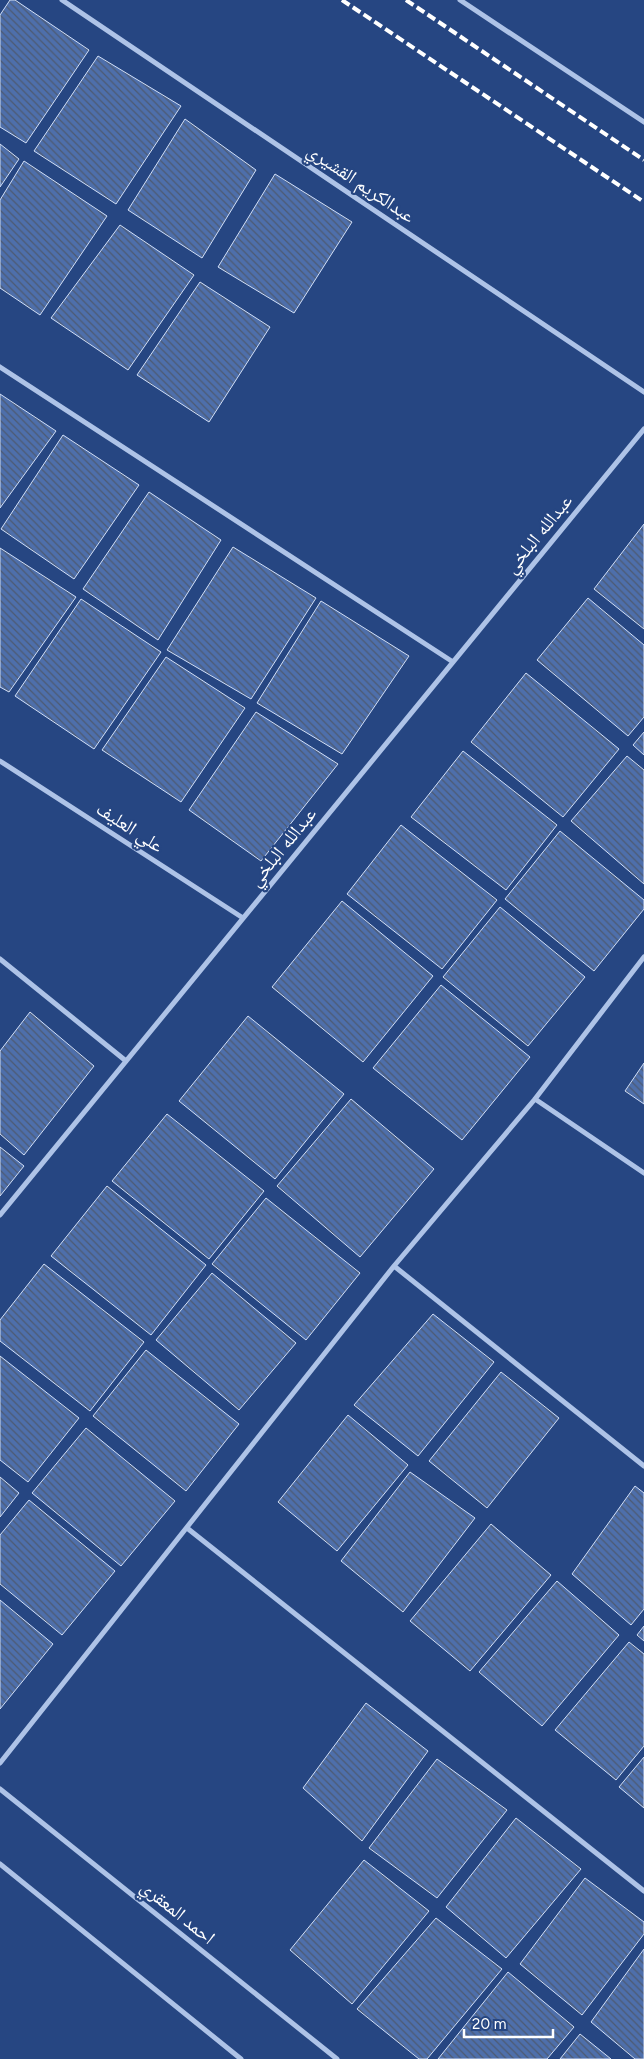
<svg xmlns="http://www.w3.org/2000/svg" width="644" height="2059" font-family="Figtree,'Noto Naskh Arabic',sans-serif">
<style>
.building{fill:url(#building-back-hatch);stroke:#d2dff6}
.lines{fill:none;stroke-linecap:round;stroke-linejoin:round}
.minor{stroke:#aec3e7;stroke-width:5}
.rail{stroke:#fff;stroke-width:4;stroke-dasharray:9 4;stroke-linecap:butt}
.labels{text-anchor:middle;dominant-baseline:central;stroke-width:4.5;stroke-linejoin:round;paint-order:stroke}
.street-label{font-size:19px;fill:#fff;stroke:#264682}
</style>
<defs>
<pattern id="building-back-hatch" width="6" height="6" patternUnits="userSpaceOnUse" patternTransform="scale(1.25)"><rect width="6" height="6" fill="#4e6fab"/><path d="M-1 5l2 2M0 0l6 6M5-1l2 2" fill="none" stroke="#4d5a72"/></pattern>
</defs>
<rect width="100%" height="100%" fill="#264682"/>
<path class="building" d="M10,0H15L89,50L26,143L0,127V15Z
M98,56L181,106L116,204L34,151Z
M185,119L256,170L202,258L128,210Z
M0,144L19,159L0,187Z
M24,161L107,216L40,315L0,288V200Z
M275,174L352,222L294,313L218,267Z
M120,225L194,275L128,370L51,318Z
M200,282L270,327L209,422L137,375Z
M0,394L56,431L0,508Z
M63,435L139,485L74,579L1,529Z
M149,492L221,540L158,640L83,589Z
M644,524V629L594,589Z
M233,547L316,598L251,699L167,650Z
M0,548L76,597L9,692L0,687Z
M588,598L644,645V717L628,736L537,660Z
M81,599L161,652L94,749L15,696Z
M321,601L409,656L342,754L257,703Z
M166,657L245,708L181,802L102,750Z
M526,673L619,749L563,817L471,742Z
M256,712L338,764L261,861L189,810Z
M644,732V755L633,745Z
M463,751L557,825L506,890L411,817Z
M627,756L644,770V884L571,821Z
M401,825L497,900L442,969L347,894Z
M560,831L644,900V909L594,971L505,899Z
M342,901L433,976L363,1062L272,987Z
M500,907L585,977L528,1046L443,977Z
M441,985L530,1057L462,1140L373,1068Z
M30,1012L94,1066L24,1155L0,1134V1051Z
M248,1016L344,1094L275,1179L179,1101Z
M644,1063V1104L625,1091Z
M351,1099L434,1169L360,1257L277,1186Z
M167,1114L264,1191L209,1259L112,1181Z
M0,1147L24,1166L0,1196Z
M107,1186L206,1265L151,1335L51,1256Z
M266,1198L360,1273L306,1340L212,1264Z
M44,1264L144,1342L90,1411L0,1341V1320Z
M212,1273L296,1343L239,1410L156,1340Z
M433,1314L494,1362L418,1456L354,1405Z
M146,1350L239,1424L186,1491L93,1416Z
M0,1356L79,1418L28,1482L0,1460Z
M501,1372L559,1418L487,1508L429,1461Z
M348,1415L408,1465L337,1551L278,1502Z
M86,1428L175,1501L121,1566L32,1493Z
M410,1472L475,1518L403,1612L341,1561Z
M0,1477L19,1493L0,1517Z
M635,1486L644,1493V1609L631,1625L572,1574Z
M29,1500L115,1571L62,1635L0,1584V1535Z
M491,1524L551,1575L470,1671L410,1621Z
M557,1581L619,1635L542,1726L479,1672Z
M0,1600L53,1644L0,1709Z
M644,1626V1641L637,1635Z
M629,1642L644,1654V1746L616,1780L555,1730Z
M366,1703L428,1751L362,1841L303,1788Z
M644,1757V1808L619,1787Z
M437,1759L507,1810L437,1898L369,1848Z
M516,1818L581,1869L506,1958L446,1907Z
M364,1860L429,1911L352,2004L290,1950Z
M585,1878L644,1922V1934L582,2015L520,1964Z
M436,1918L502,1969L427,2059H419L357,2009Z
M644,1949V2059H635L591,2022Z
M508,1972L574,2027L547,2059H438Z
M580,2034L611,2059H560Z"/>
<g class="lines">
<path class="minor" d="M62,0L644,392
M460,0L644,122
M0,367L453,662
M0,761L243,918
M0,959L126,1061
M535,1099L644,1173
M0,1215L644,429
M394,1266L644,1466
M187,1528L644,1891
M0,1763L394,1266L535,1099L644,957
M0,1789L337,2059
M0,1864L241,2059"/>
<path class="rail" d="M342,0L644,202
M406,0L644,160"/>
</g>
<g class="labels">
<g class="street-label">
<text transform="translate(361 183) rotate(34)">عبدالكريم القشيري</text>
<text transform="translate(538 534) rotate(-51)">عبدالله البلخي</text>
<text transform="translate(130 827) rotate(33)">علي العليف</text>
<text transform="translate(282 847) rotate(-51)">عبدالله البلخي</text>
<text transform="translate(178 1912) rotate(39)">احمد المعقري</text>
</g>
</g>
<path d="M464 2029v8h89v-8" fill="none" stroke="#ffffff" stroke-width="2.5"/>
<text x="472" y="2029" font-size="15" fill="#ffffff" stroke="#264682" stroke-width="4" paint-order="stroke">20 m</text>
</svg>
